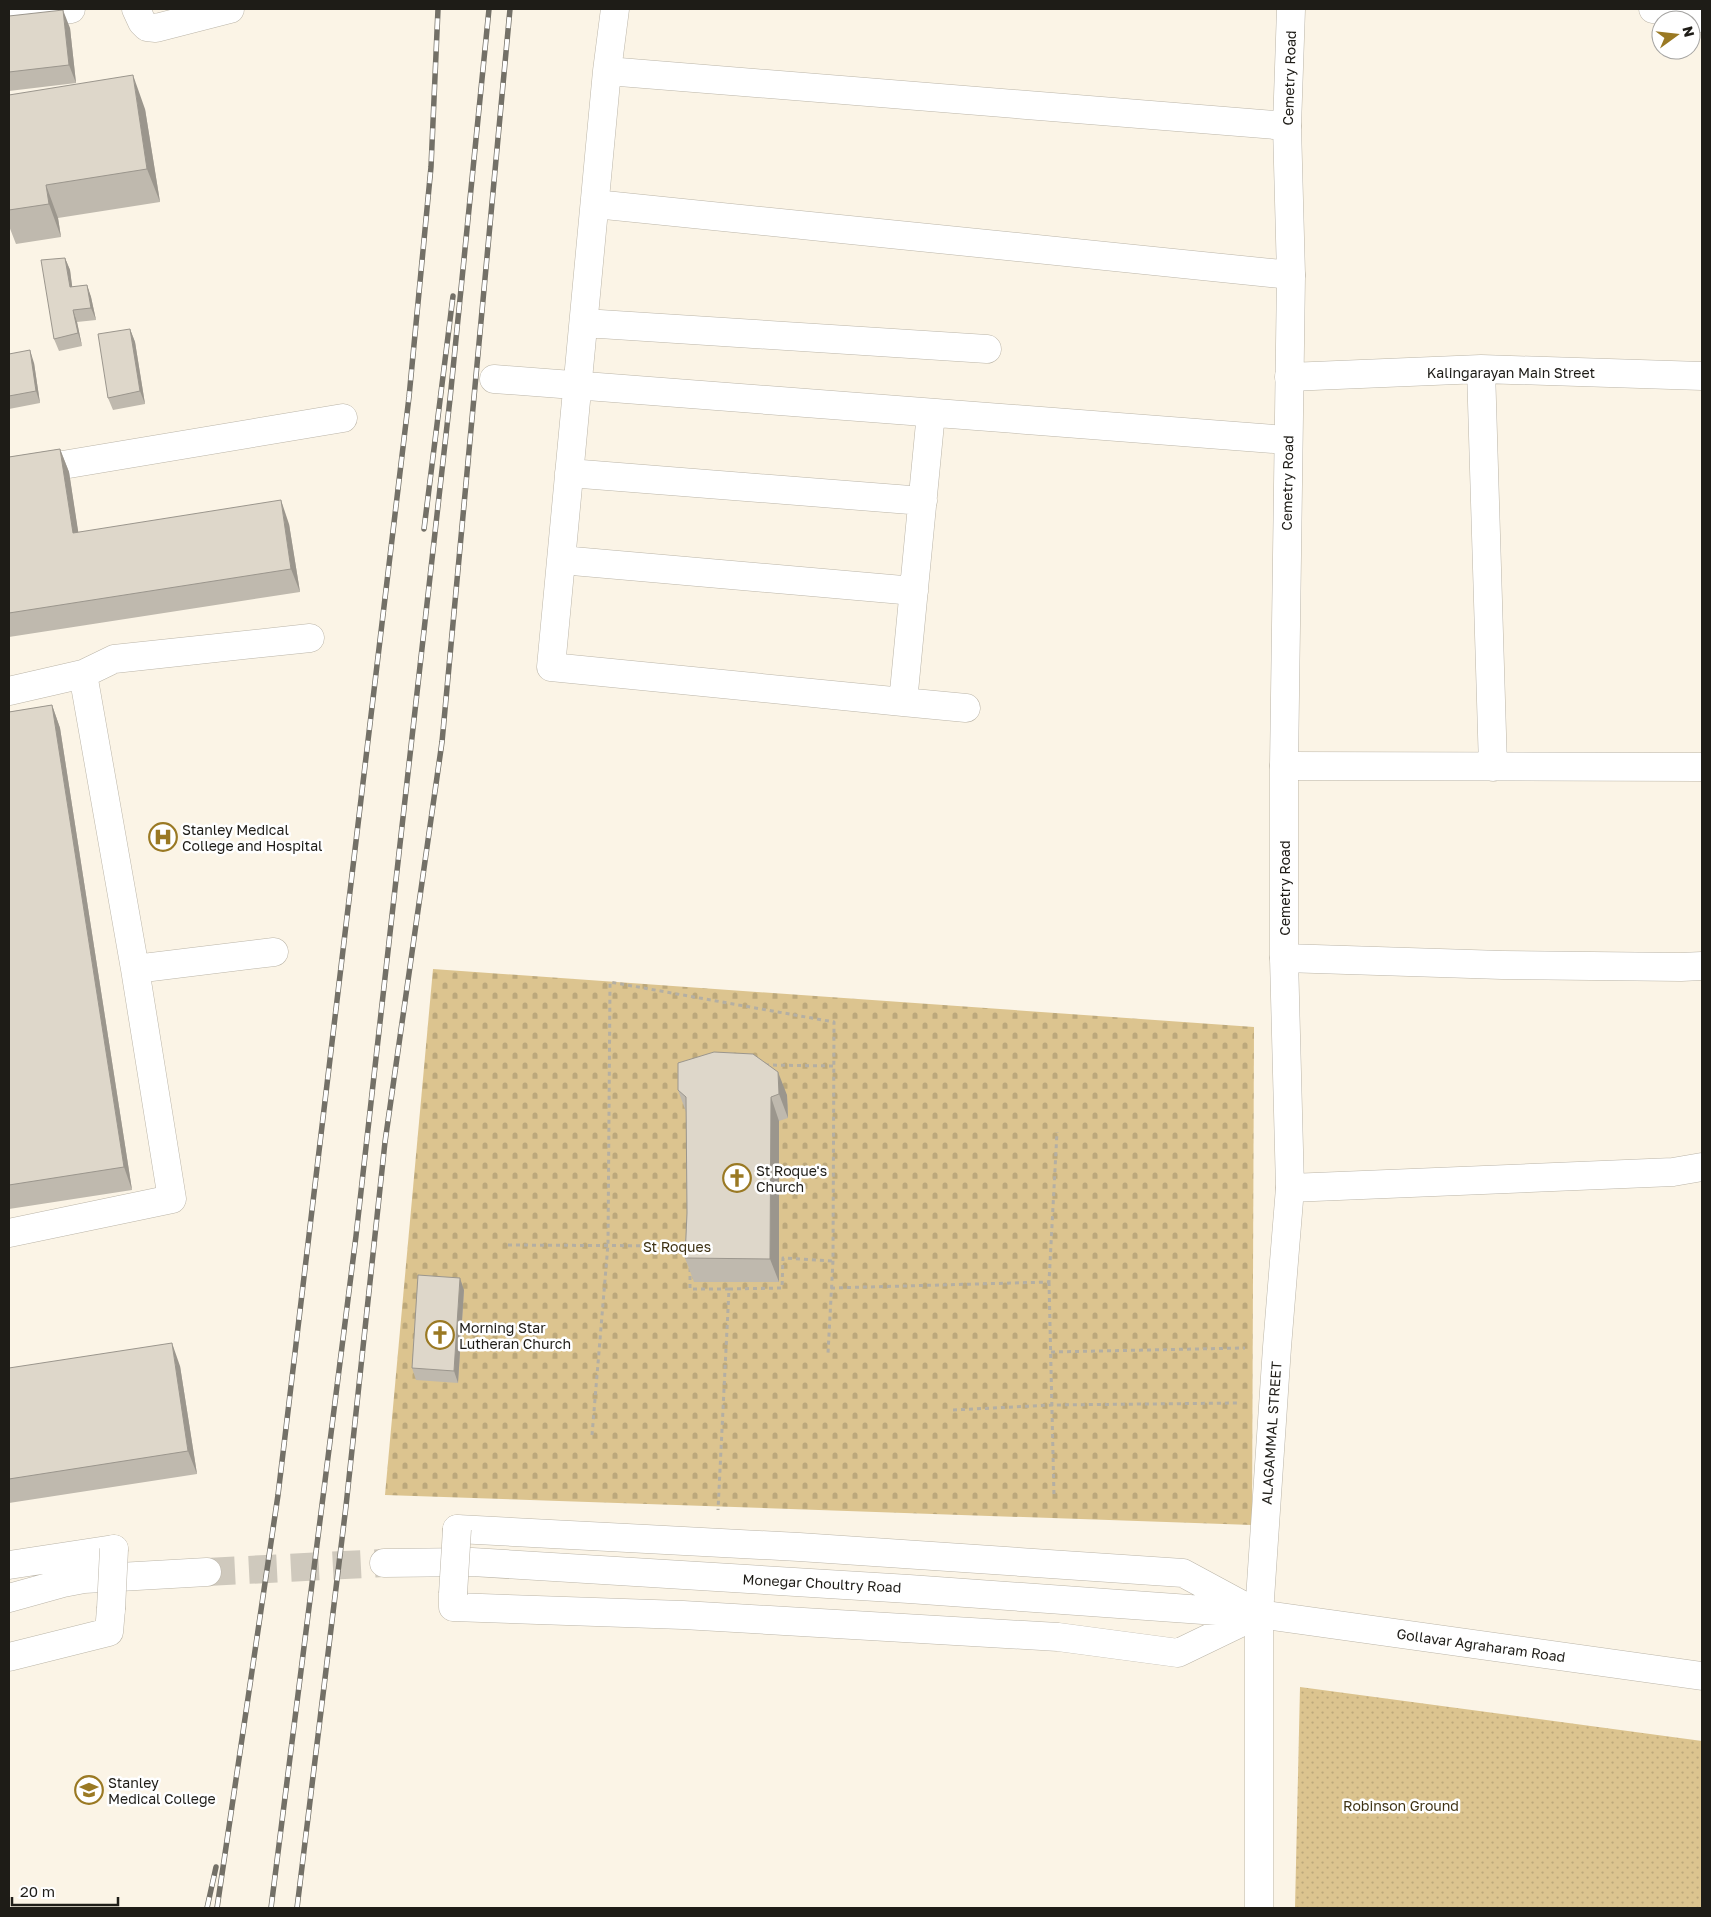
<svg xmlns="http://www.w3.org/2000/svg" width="1711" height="1917" font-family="'Golos Text',sans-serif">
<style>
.cemetery{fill:url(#cemetery-stones)}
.park{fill:url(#park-dots)}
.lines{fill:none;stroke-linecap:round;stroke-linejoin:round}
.minor-tunnel{stroke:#cfc9bd;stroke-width:28;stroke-dasharray:28 14;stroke-linecap:butt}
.minor-casing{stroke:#bbb5a8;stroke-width:29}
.major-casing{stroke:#bbb5a8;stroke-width:29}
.path{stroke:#b4afa3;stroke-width:3;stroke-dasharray:4 4;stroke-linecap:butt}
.minor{stroke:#fff;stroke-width:28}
.major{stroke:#fff;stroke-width:28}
.rail-casing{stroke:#737067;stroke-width:5.5}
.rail{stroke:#fff;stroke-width:4;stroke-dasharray:11;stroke-linecap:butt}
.minor-bridge-casing{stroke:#bbb5a8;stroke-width:29;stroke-linecap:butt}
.minor-bridge{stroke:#fff;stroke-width:28}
.wall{fill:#bfb9ae}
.shaded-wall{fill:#9b968d}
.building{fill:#ded7ca;stroke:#9b968d}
.labels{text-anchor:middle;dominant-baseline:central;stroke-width:5;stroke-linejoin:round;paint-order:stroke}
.street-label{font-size:14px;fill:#1e1c17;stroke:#fff}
.poi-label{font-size:14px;fill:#1e1c17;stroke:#fff;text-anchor:start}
.park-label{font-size:14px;fill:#3e3214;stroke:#fff}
</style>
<defs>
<pattern id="cemetery-stones" width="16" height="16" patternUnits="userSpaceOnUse" patternTransform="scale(1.25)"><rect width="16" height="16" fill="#dcc48f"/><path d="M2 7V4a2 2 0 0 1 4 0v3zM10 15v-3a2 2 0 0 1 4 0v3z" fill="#bca87b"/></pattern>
<pattern id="park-dots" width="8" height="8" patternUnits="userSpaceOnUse" patternTransform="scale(1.25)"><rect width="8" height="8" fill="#dcc48f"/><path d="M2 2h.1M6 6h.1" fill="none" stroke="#bca87b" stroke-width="1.8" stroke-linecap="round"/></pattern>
</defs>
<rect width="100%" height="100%" fill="#fbf4e6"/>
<path class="cemetery" d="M433,969L1254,1027L1252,1525L385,1495Z"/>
<path class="park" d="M1300,1687L1702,1741V1908H1295Z"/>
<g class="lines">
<path class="minor-tunnel" d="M207,1572L384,1563"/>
<defs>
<path id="minor" d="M136,9L142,22L147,27L156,28L230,9
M615,9L607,71L551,667L903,702L931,413
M1653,9L1702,18
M9,16L71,9
M607,71L1287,126
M595,204L1291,275
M584,323L987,349
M1481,369L1493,767
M1289,377L1481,369L1702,376
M494,379L1287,440
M569,473L923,501
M9,474L343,418
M561,560L914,591
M9,691L83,674L114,659L310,638
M903,702L966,708
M1284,766L1702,767
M1284,958L1502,965L1681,967L1702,966
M135,969L274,952
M1290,1188L1673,1172L1702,1167
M9,1233L172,1199L135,969L83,674
M384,1563L472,1562L909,1589L1259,1614L1702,1676
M9,1565L114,1549
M453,1594V1607L683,1615L1058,1637L1178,1653L1259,1614L1183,1573L799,1547L457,1529
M9,1598L63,1583L84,1579L207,1572
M9,1657L109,1632L111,1609"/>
<path id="major" d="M1259,1908V1614L1277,1347L1290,1188L1284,958V766L1291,275L1287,126L1291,9"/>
</defs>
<use href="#minor" class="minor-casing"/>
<use href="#major" class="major-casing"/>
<path class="path" d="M765,1065L834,1066
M508,1245L689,1246
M690,1268V1289H729L718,1510
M1049,1282L1054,1497
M831,1288L1049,1282L1057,1132
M729,1289L782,1288L783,1258L833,1261
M1051,1352L1245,1348
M953,1410L1052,1405L1240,1403
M592,1435L608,1244L610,982L834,1022L833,1261L828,1353"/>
<use href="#minor" class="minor"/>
<use href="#major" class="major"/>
<defs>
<path id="rail" d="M424,529L453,296
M207,1908L216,1867
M217,1908L278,1495L409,397L431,167L438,9
M271,1908L356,1236L450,399L489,9
M297,1908L346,1506L385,1142L442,742L510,9"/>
</defs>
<use href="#rail" class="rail-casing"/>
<use href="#rail" class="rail"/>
<defs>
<path id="minor-bridge" d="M453,1594L457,1529
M111,1609L114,1549"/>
</defs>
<use href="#minor-bridge" class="minor-bridge-casing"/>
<use href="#minor-bridge" class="minor-bridge"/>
</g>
<path class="wall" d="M9,16L70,28L76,83L9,91Z
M9,95L145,109L160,202L58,218L61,237L16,244L9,226Z
M65,258L70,270L72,287L87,285L91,297L96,320L77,322L82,346L59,351L54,339Z
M130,329L135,342L145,404L113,410L108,398Z
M9,354L34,363L40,403L9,409Z
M60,449L69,472L78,532L289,524L300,592L9,637V457Z
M52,705L60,728L132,1190L9,1209V712Z
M753,1054L787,1095L788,1118L779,1121V1282H694L685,1258L687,1213L686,1112L678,1090Z
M464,1290L458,1383L416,1380L412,1368Z
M180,1366L197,1474L9,1503V1368Z"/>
<path class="shaded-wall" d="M63,10L70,28L76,83L69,65Z
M133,75L145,109L160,202L147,169Z
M46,185L58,218L61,237L49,204Z
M65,258L70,270L74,300L70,287Z
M87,285L91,297L96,320L91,308Z
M73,310L77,322L82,346L78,333Z
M130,329L135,342L145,404L140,391Z
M30,350L34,363L40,403L36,391Z
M60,449L69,472L82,556L73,533Z
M281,500L289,524L300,592L291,569Z
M52,705L60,728L132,1190L124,1167Z
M778,1072L787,1095L788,1118L779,1094Z
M771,1097L779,1121V1282L770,1259Z
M460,1278L464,1290L458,1383L454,1371Z
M172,1343L180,1366L197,1474L188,1451Z"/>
<path class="building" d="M63,10L69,65L9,72V16Z
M133,75L147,169L46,185L49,204L9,210V95Z
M65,258L70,287L87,285L91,308L73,310L78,333L54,339L41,260Z
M130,329L140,391L108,398L98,334Z
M30,350L36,391L9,396V354Z
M60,449L73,533L281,500L291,569L9,613V457Z
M52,705L124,1167L9,1185V712Z
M714,1052L753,1054L778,1072L779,1094L771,1097L770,1259L685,1258L687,1213L686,1097L678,1090V1063Z
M418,1275L460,1278L454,1371L412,1368Z
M172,1343L188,1451L9,1479V1368Z"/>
<defs>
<symbol id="hospital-ring" viewBox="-11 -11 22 22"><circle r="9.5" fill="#fff" stroke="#9a7923" stroke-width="1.5"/><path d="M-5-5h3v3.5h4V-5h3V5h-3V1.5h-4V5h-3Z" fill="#9a7923"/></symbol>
<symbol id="church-ring" viewBox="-11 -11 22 22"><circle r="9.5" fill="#fff" stroke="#9a7923" stroke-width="1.5"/><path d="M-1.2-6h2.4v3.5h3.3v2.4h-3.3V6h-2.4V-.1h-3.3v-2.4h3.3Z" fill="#9a7923"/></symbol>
<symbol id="university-ring" viewBox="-11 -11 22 22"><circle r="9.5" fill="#fff" stroke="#9a7923" stroke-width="1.5"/><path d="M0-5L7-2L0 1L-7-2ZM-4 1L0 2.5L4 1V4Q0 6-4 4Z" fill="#9a7923"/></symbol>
</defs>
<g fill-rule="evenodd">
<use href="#hospital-ring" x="147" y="821" width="32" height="32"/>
<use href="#church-ring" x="721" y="1162" width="32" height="32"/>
<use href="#church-ring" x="424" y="1319" width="32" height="32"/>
<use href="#university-ring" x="73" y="1774" width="32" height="32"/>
</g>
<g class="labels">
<g class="street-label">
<text transform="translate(1289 78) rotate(-88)">Cemetry Road</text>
<text x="1511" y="372">Kalingarayan Main Street</text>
<text transform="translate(1287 483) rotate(-89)">Cemetry Road</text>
<text transform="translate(1284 888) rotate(-90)">Cemetry Road</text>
<text transform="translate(1271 1433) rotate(-86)">ALAGAMMAL STREET</text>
<text transform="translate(822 1583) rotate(3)">Monegar Choultry Road</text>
<text transform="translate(1481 1645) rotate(8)">Gollavar Agraharam Road</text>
</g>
<g class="poi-label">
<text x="182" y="829">Stanley Medical<tspan x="182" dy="16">College and Hospital</tspan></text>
<text x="756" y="1170">St Roque's<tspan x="756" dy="16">Church</tspan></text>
<text x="459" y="1327">Morning Star<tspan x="459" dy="16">Lutheran Church</tspan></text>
<text x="108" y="1782">Stanley<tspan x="108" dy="16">Medical College</tspan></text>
</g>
<g class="park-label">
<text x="677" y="1246">St Roques</text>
<text x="1401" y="1805">Robinson Ground</text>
</g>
</g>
<rect width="1711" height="1917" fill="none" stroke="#1e1c17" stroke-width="20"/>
<g transform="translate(1676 35) rotate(75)"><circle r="24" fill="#ffffff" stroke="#a5a4a2"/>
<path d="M0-4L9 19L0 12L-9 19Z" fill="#9a7923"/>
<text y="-8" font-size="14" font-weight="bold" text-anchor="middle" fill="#1e1c17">N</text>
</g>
<path d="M12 1897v8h106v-8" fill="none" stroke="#1e1c17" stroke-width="2.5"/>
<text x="20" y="1897" font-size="15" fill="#1e1c17" stroke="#ffffff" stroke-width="4" paint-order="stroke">20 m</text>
</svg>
